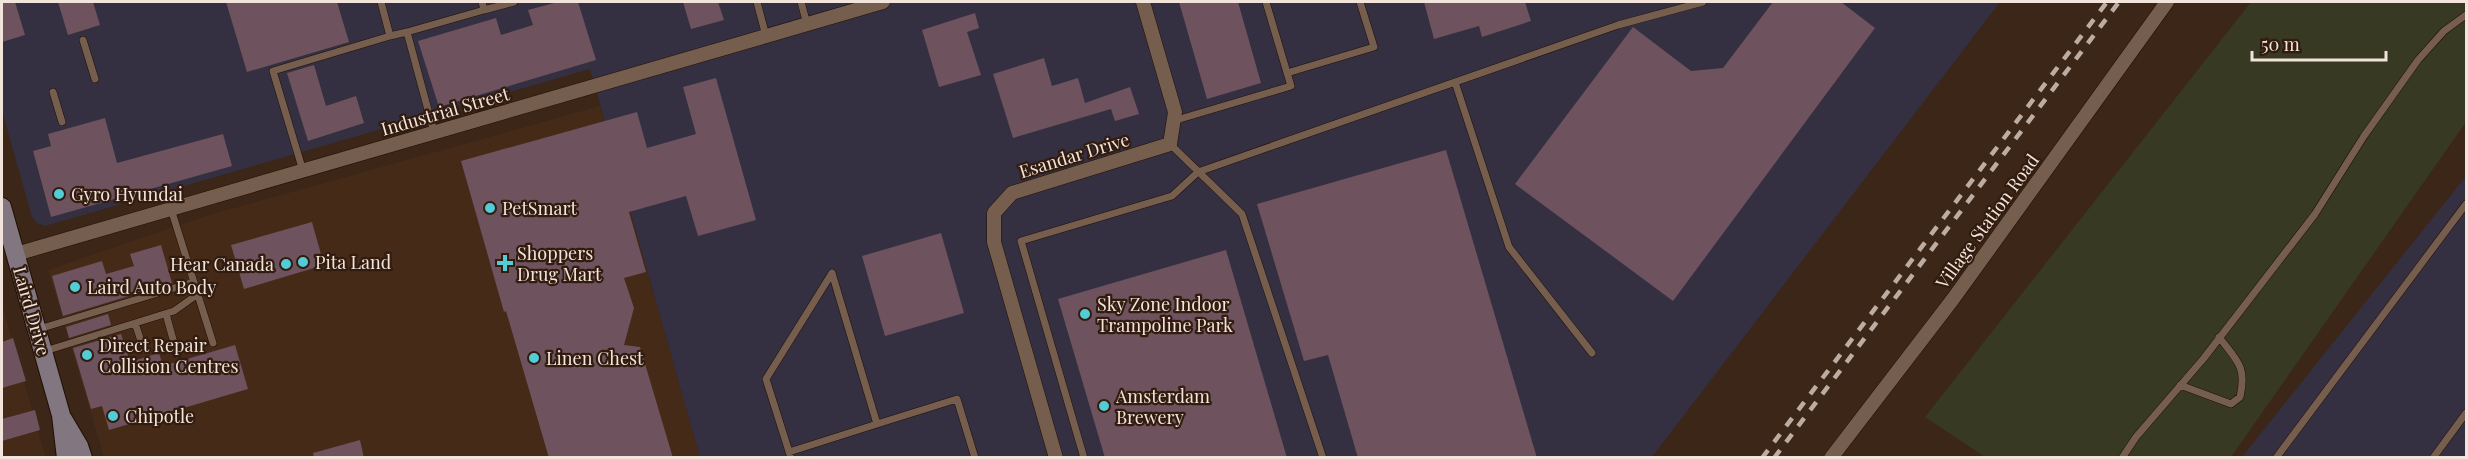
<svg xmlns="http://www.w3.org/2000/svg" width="2468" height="459" font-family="'Playfair Display',serif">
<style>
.built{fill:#452a18}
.industrial{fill:#343041}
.green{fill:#373923}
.building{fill:#6e525e}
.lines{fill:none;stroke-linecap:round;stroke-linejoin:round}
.lane-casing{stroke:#220e03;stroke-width:8}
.street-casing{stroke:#220e03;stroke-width:15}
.secondary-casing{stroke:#220e03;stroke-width:20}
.lane{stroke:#765e4e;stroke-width:7}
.street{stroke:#765e4e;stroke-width:14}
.secondary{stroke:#827780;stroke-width:18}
.rail{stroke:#bdaca2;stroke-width:4.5;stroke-dasharray:10 10;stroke-linecap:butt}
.poi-dot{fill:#52ccd6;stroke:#311c0f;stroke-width:2}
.labels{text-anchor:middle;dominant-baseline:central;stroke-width:4.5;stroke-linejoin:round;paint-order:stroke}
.street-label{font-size:18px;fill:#f3e4db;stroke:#311c0f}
.poi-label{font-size:18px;fill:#f3e4db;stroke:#311c0f;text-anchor:start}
</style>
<rect width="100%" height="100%" fill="#3b2618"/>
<path class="built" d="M600,106L700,457H104L48,270L206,216Z
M2,304L43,448L46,457H2Z"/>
<path class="industrial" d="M2,2H2000L1652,457H700L590,69L45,226L37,223L32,217L2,111Z
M2466,176V457H2242Z"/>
<path class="green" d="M2251,2H2466V122L2231,457H1985L1925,417Z"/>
<path class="building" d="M2,2H15L25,35L2,42Z
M58,2H93L100,25L68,35Z
M226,2H337L349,42L247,72Z
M558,2H578L596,60L439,107L418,41L496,18L501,35L533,25L528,10Z
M683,2H718L724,20L691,29Z
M1179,2H1238L1261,83L1207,99Z
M1424,2H1525L1531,21L1482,37L1479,26L1434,39Z
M1773,2H1841L1875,28L1673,301L1515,184L1633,27L1691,71L1723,68Z
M975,13L979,28L967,32L981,75L939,87L922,30Z
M1044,58L1052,86L1078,78L1085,103L1130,87L1139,114L1115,121L1111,109L1013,138L993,74Z
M314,65L326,106L356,96L364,123L308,141L287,73Z
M716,78L756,220L698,236L686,196L629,212L646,272L624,278L634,308L624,345L640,347L673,458H549L506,311L504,312L461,161L637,112L647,148L696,134L683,87Z
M105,118L117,163L223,134L232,166L51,217L33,151L51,146L48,134Z
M1446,150L1537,458H1358L1328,355L1304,361L1257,204Z
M312,222L324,265L244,289L231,245Z
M941,233L964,313L885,336L862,256Z
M161,245L172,283L63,316L52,276L102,261L106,274L134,266L130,254Z
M1226,250L1287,458H1105L1058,299Z
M108,314L111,325L69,338L66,327Z
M121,334L130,362L159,353L163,366L235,345L248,389L109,430L102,406L91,409L73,348Z
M13,338L26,381L2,388V342Z
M35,410L40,430L2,441V419Z
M360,440L364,458H314L313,453Z"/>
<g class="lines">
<defs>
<path id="lane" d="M381,2L390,36L407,32L434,132
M757,2L766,36
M801,2L807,24
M484,10L514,2
M407,32L484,10L482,2
M83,40L95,79
M1287,73L1374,47L1360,2
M1455,82L1509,247L1592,353
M53,92L62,122
M1173,121L1291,86L1266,2
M1170,144L1242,214L1323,458
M303,171L273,71L390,36
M171,209L213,343
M166,314L177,354
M135,323L144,350
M39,329L194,282
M45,351L174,311L198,294
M2180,385L2231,404L2240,397C2247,366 2237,361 2219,337
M789,452L877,424
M791,458L766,379L832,273L877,424L957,399L975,458
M1084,458L1021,241L1172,196L1198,172L1618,25L1703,2
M2122,458L2136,437L2204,358L2315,214L2364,136L2418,60L2444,31L2466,15
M2276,458L2466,204
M2433,458L2466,413"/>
<path id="street" d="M16,254L883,2
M1056,458L994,242V213L1012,193L1170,144L1175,112L1143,2
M1831,458L1953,299L2167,2"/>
<path id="secondary" d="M2,207L61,415L66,458
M63,419L79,446L83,458"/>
</defs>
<use href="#lane" class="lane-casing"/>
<use href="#street" class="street-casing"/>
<use href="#secondary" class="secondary-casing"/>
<use href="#lane" class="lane"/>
<use href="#street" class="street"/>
<use href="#secondary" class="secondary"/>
<path class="rail" d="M1762,458L2107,2
M1774,458L2119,2"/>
</g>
<g class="poi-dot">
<circle cx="59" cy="194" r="6"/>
<circle cx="490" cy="208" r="6"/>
<circle cx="303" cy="262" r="6"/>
<path d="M502 254h6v6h6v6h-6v6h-6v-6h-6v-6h6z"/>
<circle cx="286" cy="264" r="6"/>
<circle cx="75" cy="287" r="6"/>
<circle cx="1085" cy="314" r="6"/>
<circle cx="87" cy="355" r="6"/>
<circle cx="534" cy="358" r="6"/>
<circle cx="1104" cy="406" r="6"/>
<circle cx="113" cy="416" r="6"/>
</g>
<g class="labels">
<g class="street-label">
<text transform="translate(445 111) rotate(-16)">Industrial Street</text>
<text transform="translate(1074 155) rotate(-17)">Esandar Drive</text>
<text transform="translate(1987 221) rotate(-54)">Village Station Road</text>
<text transform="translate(32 311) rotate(74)">Laird Drive</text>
</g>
<g class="poi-label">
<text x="71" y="194">Gyro Hyundai</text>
<text x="502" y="208">PetSmart</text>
<text x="517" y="253">Shoppers<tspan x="517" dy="21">Drug Mart</tspan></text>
<text x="315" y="262">Pita Land</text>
<text x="274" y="264" text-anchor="end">Hear Canada</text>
<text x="87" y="287">Laird Auto Body</text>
<text x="1097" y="304">Sky Zone Indoor<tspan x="1097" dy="21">Trampoline Park</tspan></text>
<text x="99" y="345">Direct Repair<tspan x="99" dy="21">Collision Centres</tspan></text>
<text x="546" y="358">Linen Chest</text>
<text x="1116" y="396">Amsterdam<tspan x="1116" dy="21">Brewery</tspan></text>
<text x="125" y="416">Chipotle</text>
</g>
</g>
<rect width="2468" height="459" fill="none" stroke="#f3e4db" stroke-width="6"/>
<path d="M2252 51v9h134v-9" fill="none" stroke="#f3e4db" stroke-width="3"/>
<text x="2261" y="51" font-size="18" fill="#f3e4db" stroke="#311c0f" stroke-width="4.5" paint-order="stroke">50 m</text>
</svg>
